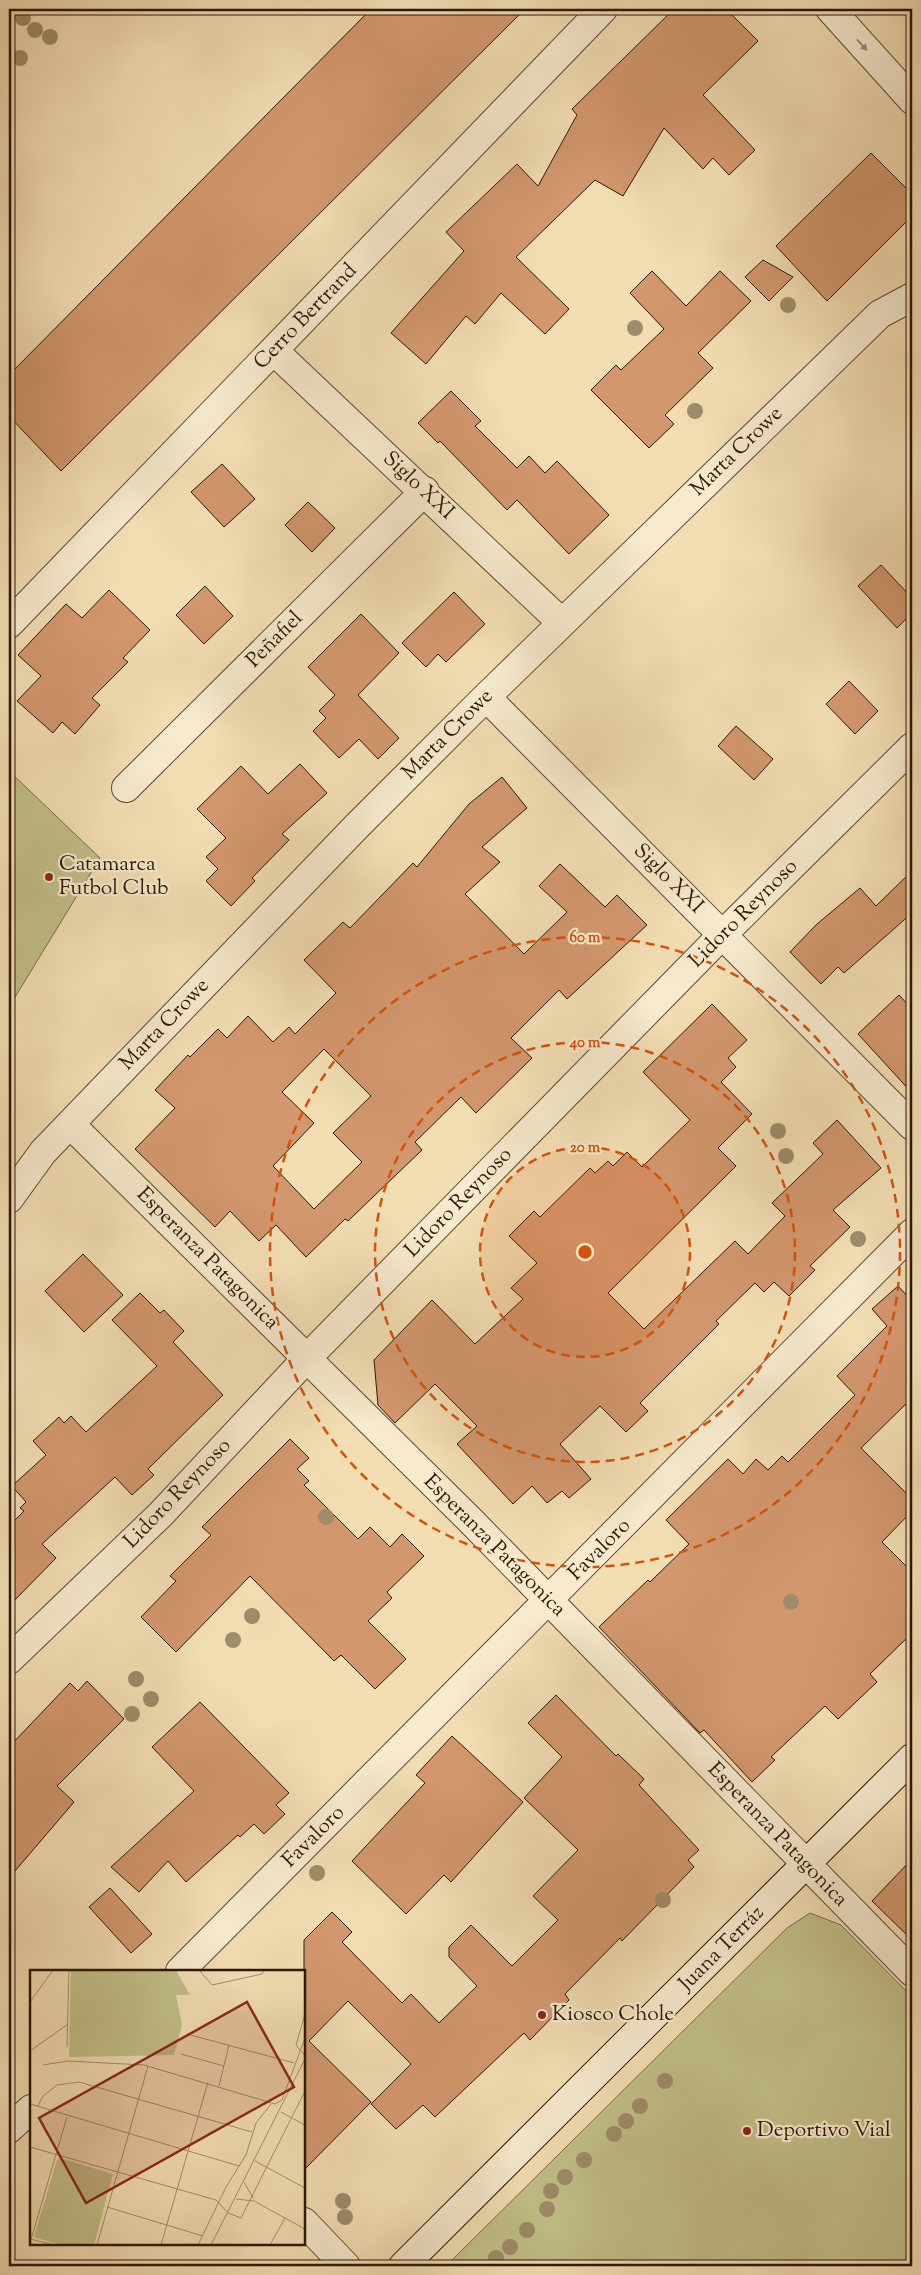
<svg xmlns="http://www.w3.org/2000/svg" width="921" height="2275" font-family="'Sorts Mill Goudy',serif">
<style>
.green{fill:#c2bf88;stroke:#766b47}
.building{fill:#d3976e;stroke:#2a1706;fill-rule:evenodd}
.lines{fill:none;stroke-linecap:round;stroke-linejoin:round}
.street-casing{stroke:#5c4932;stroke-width:30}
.secondary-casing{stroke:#2a1706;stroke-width:30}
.street{stroke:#f7eace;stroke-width:28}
.secondary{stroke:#f7eace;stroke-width:28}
.tree{fill:#9e8c6a}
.oneway{fill:#9b8b74}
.ring{fill:none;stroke:#d5520b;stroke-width:2.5;stroke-dasharray:9 6}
.poi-dot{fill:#8f2418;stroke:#f7eace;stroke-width:2}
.labels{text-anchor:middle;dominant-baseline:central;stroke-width:4.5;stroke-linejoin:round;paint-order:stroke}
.street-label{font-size:21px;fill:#2a1706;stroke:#f7eace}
.poi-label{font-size:21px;fill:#2a1706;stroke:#f7eace;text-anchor:start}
.inset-road{fill:none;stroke:#a38e6e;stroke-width:1}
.view{fill:#8f2418;fill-opacity:0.15;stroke:#8f2418;stroke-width:2.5}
.inset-edge{fill:none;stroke:#2a1706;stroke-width:2.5}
.centre{fill:#d5520b;stroke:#f7eace;stroke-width:2.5}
.ring-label{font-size:15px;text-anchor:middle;font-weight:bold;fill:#d5520b;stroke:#f7eace;stroke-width:4.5;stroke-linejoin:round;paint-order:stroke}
</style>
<rect width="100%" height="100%" fill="#f3deb4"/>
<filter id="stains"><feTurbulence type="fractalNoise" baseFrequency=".004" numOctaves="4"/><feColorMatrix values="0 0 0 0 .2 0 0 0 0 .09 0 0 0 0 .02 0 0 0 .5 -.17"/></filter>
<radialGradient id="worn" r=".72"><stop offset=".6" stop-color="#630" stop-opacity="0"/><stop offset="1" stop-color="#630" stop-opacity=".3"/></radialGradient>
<path class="green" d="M9,771L100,858L9,1007Z
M810,1913L841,1925L912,1997V2266H446L787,1928Z"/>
<path class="building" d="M371,9H525L61,471L9,416V375Z
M674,9H726L758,41L703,95L755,150L729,175L713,158L703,169L664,128L623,196L595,180L516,257L569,309L545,334L501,293L475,324L466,316L426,364L391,333L464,251L446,232L517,164L538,186L577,115L572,109Z
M871,153L912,194V216L827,301L776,246Z
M763,260L793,277L769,301L745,277Z
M652,271L686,306L720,271L751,301L698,353L713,368L665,415L674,424L649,448L591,390L616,365L621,370L664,329L630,293Z
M451,391L481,421L475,426L517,468L529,456L545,473L557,461L609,515L569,554L517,500L507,510L440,441L438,443L418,423Z
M222,464L255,499L224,527L191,492Z
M308,502L335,528L312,552L285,525Z
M881,565L912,598V613L897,628L858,586Z
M205,586L233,616L204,644L176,615Z
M109,590L150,630L123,658L128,662L92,698L100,705L75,734L62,722L53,733L17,701L41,676L18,655L66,604L82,618Z
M454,592L485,624L446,662L438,654L426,667L402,643Z
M361,614L399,653L358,695L399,738L378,759L359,739L339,758L313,731L326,718L319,711L335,695L308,667Z
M849,681L878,711L855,734L826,704Z
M736,726L773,759L754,780L718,746Z
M300,764L327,793L282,834L289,840L252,878L255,881L231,906L206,881L218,869L206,857L226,838L197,809L241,766L268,794Z
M502,777L527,808L482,847L500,862L465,894L524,954L567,912L539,886L560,864L605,907L617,895L647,925L567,999L559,990L511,1038L532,1058L476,1113L461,1097L415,1142L422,1150L348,1221L345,1219L306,1257L276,1225L259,1241L230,1211L215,1227L135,1149L175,1108L155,1090L188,1055L190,1057L218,1029L227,1038L248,1016L273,1042L289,1027L295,1034L336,993L304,960L343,922L350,928L413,863L417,867L469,804ZM324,1049L371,1096L333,1133L362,1162L314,1209L273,1166L314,1123L282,1092Z
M912,871V913L844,973L838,967L821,984L790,952L817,924L860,888L876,906Z
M899,995L912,1009V1093L858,1034Z
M712,1004L747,1040L728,1058L736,1067L721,1082L752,1114L718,1148L736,1166L608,1293L644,1329L735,1241L748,1254L785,1216L772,1203L823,1154L813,1143L837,1120L881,1168L833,1210L850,1227L810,1266L815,1270L789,1296L774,1282L764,1292L755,1283L716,1321L719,1324L640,1403L648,1411L626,1432L600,1406L560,1444L591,1479L569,1498L562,1491L547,1503L532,1486L513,1504L457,1444L477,1426L435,1384L395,1423L378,1405L374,1360L432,1300L475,1344L523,1299L511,1288L537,1263L509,1236L534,1211L540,1217L590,1168L595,1173L608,1161L613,1166L627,1152L642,1167L690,1120L643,1072Z
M83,1254L123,1295L84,1332L45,1291Z
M898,1286L912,1301V1398L861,1448L912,1499V1511L882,1542L912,1572V1633L870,1674L877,1682L838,1719L825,1706L771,1757L775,1760L752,1782L704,1730L700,1733L599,1627L648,1580L650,1582L689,1544L666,1520L728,1459L743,1474L756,1459L768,1470L782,1456L788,1462L855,1395L837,1376L887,1326L872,1309Z
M140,1293L160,1313L164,1310L184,1331L173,1342L223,1395L148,1469L154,1475L132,1495L115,1477L42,1544L56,1558L9,1606V1526L24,1511L20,1508L26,1502L12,1486L46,1455L33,1441L59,1417L64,1423L71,1416L86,1432L157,1366L112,1320Z
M290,1439L309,1458L297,1469L309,1481L304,1485L358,1539L370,1527L390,1547L402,1534L424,1556L387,1592L392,1598L368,1621L406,1659L375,1689L341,1655L334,1661L250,1576L176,1652L141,1617L176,1581L170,1576L211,1535L202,1527Z
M87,1681L124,1719L57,1786L74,1802L9,1878V1747L70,1683L78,1691Z
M556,1695L616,1756L618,1754L644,1779L639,1785L699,1850L688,1860L694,1867L622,1941L620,1938L565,1994L569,2000L530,2040L524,2033L435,2117L423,2105L396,2129L371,2104L411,2064L348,2001L309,2041L371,2102L304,2170V1940L332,1912L352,1932L342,1942L402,2003L411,1994L439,2023L477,1986L449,1957V1947L471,1925L512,1966L558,1920L533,1896L578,1850L524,1798L562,1757L528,1723Z
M200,1702L289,1793L276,1805L285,1814L264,1834L254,1824L240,1837L238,1835L186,1882L168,1861L139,1892L111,1867L194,1791L152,1747Z
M452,1736L523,1802L451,1882L444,1875L406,1914L352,1861L425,1783L416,1775Z
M912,1859V1940L872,1901Z
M110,1888L152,1934L131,1953L89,1907Z"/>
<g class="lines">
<defs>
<path id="street" d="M830,9L912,100
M274,351L561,622
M9,624L603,9
M486,697L912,1126
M126,788L425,491
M70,1124L472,1522L912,1972
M9,1199L43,1152L356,827L486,697L880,314L912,297
M9,1660L161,1514L307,1358L723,934L912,747
M180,1971L912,1233
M9,2129L31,2109
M304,2222L346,2266"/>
<path id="secondary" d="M403,2266L912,1758"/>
</defs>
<use href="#street" class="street-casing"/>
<use href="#secondary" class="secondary-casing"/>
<use href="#street" class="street"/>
<use href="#secondary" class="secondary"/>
</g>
<g class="tree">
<circle cx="23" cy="18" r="8"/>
<circle cx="35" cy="30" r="8"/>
<circle cx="50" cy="37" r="8"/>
<circle cx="20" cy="58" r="8"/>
<circle cx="788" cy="305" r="8"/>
<circle cx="635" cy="328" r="8"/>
<circle cx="695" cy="411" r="8"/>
<circle cx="778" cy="1131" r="8"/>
<circle cx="786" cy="1156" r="8"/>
<circle cx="858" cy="1239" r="8"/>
<circle cx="326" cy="1517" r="8"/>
<circle cx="791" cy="1602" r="8"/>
<circle cx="252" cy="1616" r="8"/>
<circle cx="233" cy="1640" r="8"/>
<circle cx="136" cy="1679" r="8"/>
<circle cx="151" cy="1699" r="8"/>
<circle cx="132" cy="1714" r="8"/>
<circle cx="317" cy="1873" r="8"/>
<circle cx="663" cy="1900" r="8"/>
<circle cx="665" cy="2081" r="8"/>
<circle cx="640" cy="2106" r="8"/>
<circle cx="626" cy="2121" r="8"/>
<circle cx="614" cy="2134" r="8"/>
<circle cx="584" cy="2160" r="8"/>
<circle cx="565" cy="2177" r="8"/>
<circle cx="551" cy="2191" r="8"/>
<circle cx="343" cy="2201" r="8"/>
<circle cx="547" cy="2209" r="8"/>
<circle cx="345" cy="2217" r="8"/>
<circle cx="527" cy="2230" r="8"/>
<circle cx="510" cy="2247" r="8"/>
<circle cx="496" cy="2258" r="8"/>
</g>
<defs><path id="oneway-solid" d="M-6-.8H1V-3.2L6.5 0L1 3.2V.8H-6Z" transform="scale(1.25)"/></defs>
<use class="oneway" href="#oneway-solid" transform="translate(862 45) rotate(48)"/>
<circle cx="585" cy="1252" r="105" fill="#d5520b" fill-opacity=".12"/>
<g class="ring">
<circle cx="585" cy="1252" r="105"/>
<circle cx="585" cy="1252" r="210"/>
<circle cx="585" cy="1252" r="315"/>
</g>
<g class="poi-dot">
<circle cx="49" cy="877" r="5"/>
<circle cx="542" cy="2015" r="5"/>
<circle cx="747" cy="2131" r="5"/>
</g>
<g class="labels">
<g class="street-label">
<text transform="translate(306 317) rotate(-46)">Cerro Bertrand</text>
<text transform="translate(737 452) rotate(-44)">Marta Crowe</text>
<text transform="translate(418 486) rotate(43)">Siglo XXI</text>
<text transform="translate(275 640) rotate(-45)">Peñafiel</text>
<text transform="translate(448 735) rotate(-45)">Marta Crowe</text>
<text transform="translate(668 879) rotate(45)">Siglo XXI</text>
<text transform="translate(744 914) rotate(-45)">Lidoro Reynoso</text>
<text transform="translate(165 1025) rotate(-46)">Marta Crowe</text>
<text transform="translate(459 1203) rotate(-46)">Lidoro Reynoso</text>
<text transform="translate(207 1259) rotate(45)">Esperanza Patagonica</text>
<text transform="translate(178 1494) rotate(-46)">Lidoro Reynoso</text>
<text transform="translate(494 1546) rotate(45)">Esperanza Patagonica</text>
<text transform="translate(600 1550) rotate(-45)">Favaloro</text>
<text transform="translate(777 1835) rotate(46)">Esperanza Patagonica</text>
<text transform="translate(314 1837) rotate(-45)">Favaloro</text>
<text transform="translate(722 1949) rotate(-45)">Juana Terráz</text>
</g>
<g class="poi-label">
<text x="59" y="865">Catamarca<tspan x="59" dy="24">Futbol Club</tspan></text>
<text x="552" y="2015">Kiosco Chole</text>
<text x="757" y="2131">Deportivo Vial</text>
</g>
</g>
<g transform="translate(30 1970)">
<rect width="275" height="275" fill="#f3deb4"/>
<path d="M41,0H146L160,25H146L152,55L144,85L39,87ZM30,188L83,204L64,275H30L4,267L27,190Z" fill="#c2bf88"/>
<path class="inset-road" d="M169,0L182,15L232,4L234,0M0,32L23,0M275,44L266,75L275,86M157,64L264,93M37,77L39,0M0,81L38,54M151,84L194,96M13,95L38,91L114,95L245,134L252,130L275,68M189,116L199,75M0,134L209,196M8,136L13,126L27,115L49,112L222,162M251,142L275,155M0,177L186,230L198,243L211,248L275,121M225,191L275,218M214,212L223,228M206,229L224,231L275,259M77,237L173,266M0,269L25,275M0,273L37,147M67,275L118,96M131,275L178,112M168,275L196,217L216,185L226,153L241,134M181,275L275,89M240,275L255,248"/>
<path class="view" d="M217,32L264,117L56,233L9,148Z"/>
<rect width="275" height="275" class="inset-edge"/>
</g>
<circle cx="585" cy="1252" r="8" class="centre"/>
<g class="ring-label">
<text x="585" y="942">60 m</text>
<text x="585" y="1047">40 m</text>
<text x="585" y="1152">20 m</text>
</g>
<rect width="921" height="2275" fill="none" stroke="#f3deb4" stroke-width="30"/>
<rect x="10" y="10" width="901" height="2255" fill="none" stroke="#2a1706" stroke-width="2.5"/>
<rect x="15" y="15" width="891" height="2245" fill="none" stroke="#2a1706"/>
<rect width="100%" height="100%" filter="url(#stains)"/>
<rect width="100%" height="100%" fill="url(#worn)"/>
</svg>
